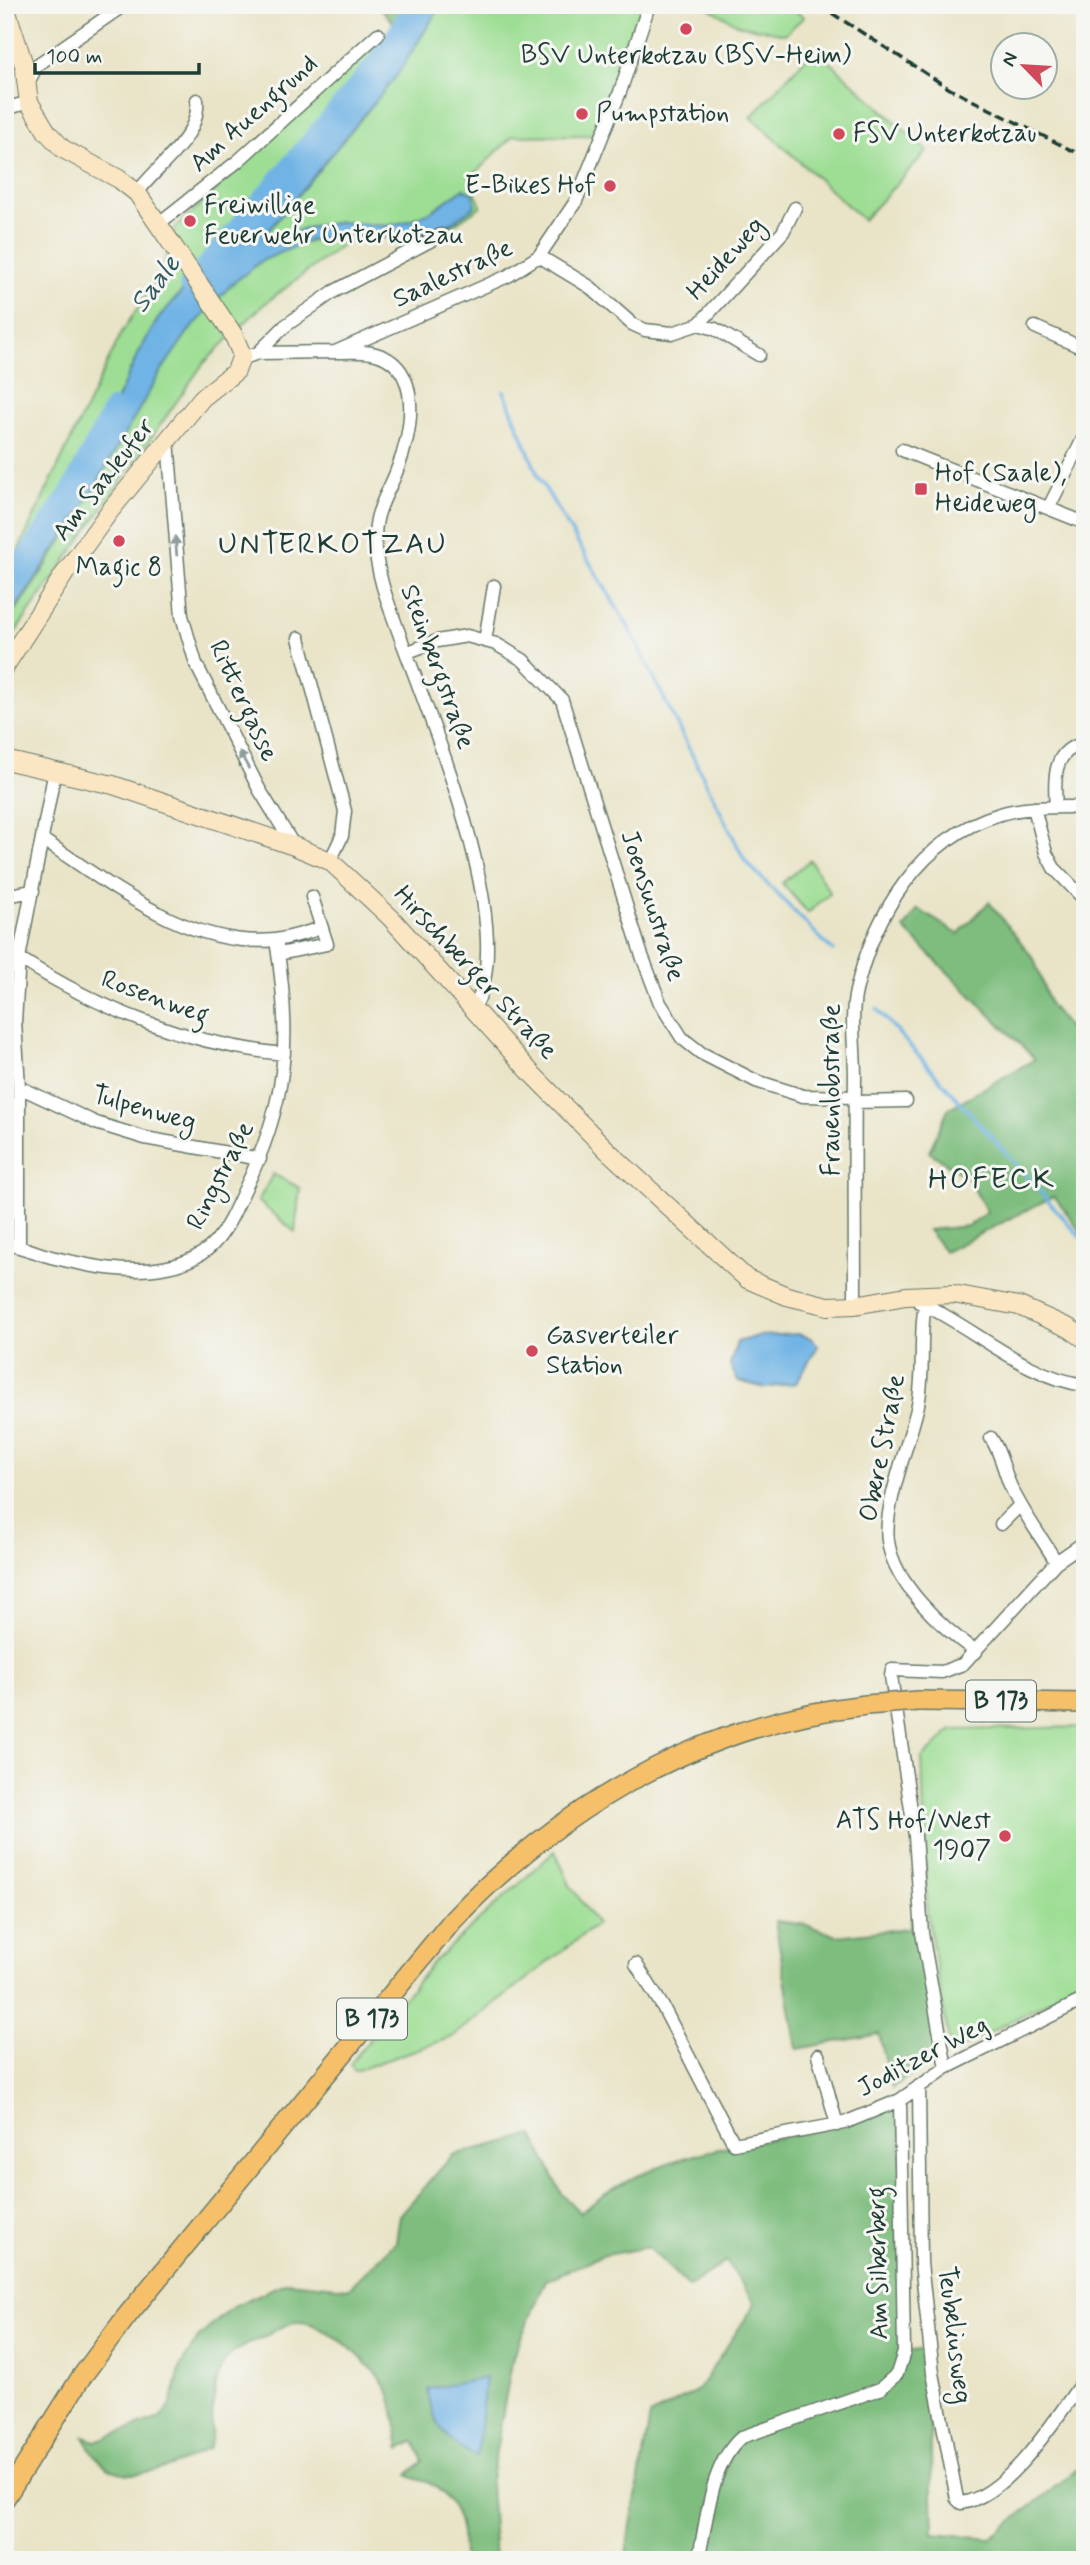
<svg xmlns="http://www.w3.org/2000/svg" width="1090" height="2565" font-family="Mynerve,sans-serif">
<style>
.green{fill:#9ede94;stroke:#5e8e64;stroke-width:2}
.forest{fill:#7ebd7e;stroke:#4e7d59;stroke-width:2}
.water{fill:#70b3e5;stroke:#48788c;stroke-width:2}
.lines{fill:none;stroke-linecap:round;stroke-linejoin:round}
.stream{stroke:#70b3e5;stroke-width:3.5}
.river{stroke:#70b3e5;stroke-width:19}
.street-casing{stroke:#667767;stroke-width:15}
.secondary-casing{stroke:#667767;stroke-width:20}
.primary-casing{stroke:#667767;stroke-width:22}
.street{stroke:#fff;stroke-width:12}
.secondary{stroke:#fbe6c4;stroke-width:18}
.primary{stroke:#f6c06b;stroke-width:19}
.rail{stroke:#1f3d34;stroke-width:3.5;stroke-dasharray:10 5;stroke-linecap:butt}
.primary-bridge-casing{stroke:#667767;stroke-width:22;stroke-linecap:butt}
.primary-bridge{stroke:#f6c06b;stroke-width:19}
.oneway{fill:#8f9e9a}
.poi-dot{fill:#d1495b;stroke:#f6f6f2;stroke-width:2.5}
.labels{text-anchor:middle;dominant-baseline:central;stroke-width:6;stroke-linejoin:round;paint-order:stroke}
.shield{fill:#f6f6f2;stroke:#60746d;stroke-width:2}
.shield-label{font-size:24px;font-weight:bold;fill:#1f3d34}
.poi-label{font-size:26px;fill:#1f3d34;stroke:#f6f6f2;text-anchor:start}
.street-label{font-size:26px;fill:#1f3d34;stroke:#f6f6f2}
.water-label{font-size:28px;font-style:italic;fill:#335a60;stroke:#f6f6f2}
.quarter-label{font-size:30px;letter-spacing:2px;fill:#1f3d34;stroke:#f6f6f2}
</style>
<rect width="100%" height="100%" fill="#f6f6f2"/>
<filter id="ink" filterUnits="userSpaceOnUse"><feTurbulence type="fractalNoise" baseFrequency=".0143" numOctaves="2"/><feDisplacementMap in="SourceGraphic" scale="14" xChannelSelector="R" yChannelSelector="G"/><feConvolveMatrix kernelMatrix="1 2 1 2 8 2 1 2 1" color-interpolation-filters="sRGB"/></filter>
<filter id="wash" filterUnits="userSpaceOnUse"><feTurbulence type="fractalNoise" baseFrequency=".00686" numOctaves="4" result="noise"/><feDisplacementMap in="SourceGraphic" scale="28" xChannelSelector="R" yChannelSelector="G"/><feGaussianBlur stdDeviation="1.57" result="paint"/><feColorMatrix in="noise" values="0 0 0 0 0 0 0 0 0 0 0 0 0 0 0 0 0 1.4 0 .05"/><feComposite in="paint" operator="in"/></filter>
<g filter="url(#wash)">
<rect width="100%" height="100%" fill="#e9e4c7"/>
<path class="green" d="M409,5H418L375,69L158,319L139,352L74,491L5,599V571L17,553L122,332L161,273L176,227L294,116L396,26Z
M441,5H643L592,135L513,136L470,178L481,206L453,225L431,234L407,240L377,237L345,243L263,305L203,364L5,647V626C34,585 62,543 87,501C138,416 189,290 285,249C344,224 394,248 452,223L463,189L430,212L409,221L387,226L340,222L311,227L268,241L263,237L398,74Z
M704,5H785L804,17L785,34L739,25Z
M815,48L927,151L863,220L751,117Z
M810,860L830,893L808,913L782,883Z
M273,1174L300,1188L295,1232L258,1201Z
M1085,1727V1982L951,2053L927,1913L922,1758L952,1730Z
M555,1851L570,1885L597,1924L452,2037L355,2071L350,2064L433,1962Z"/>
<path class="forest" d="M378,5H409L396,26Z
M989,902L1034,959L1050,1005L1085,1048V1237L1054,1196L945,1252L928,1230L968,1226L987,1212L968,1178L929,1152L948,1109L1035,1059L904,929L918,909L958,934Z
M912,1917L940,2054L892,2088L879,2034L797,2049L775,1921L807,1925L837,1936L909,1928Z
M900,2100L905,2352L925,2349L930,2415L933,2533L991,2538L1079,2468L1085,2472V2560H625L650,2416L698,2390L755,2304L726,2261L689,2287L648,2247L601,2256L546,2280L513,2356L490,2484L495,2560H463C463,2532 457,2497 429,2483C421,2479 415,2480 408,2475L423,2461L415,2441L400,2449C397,2432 396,2412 390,2396C382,2371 325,2320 298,2322C287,2322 273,2332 264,2337C250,2344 232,2349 224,2363C211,2385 213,2423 210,2447C181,2464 128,2490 99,2460C93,2453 88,2444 84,2437L96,2441L160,2418L171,2404L181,2366L198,2338L235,2305L287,2282L349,2288L396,2242L400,2215L453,2155L533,2135L562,2194L580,2213C661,2146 739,2149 835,2126C857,2120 879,2108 900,2100Z"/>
<path class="water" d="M418,5H441L398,74L263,237L268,241L311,227L340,222L387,226L409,221L430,212L463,189L474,194L475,206L452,223L430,232L406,237L343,235L311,240L261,261L231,285L188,332L161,371L86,502L5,625V599L74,491L139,352L158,319L375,69Z
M798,1334L811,1338L818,1346L796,1383L765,1388L738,1381L730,1365L737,1342L758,1336Z
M485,2378L477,2456C448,2446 430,2420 428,2389Z"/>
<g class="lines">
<path class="stream" d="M504,391L539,478L629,628L745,861L833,951
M877,1009L1085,1242"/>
<path class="river" d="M189,285L382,56L415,5
M5,588L71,490L113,408"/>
</g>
</g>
<g filter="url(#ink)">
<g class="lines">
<defs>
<path id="street" d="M27,85L37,65L124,5
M5,109L29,102
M137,193C157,165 201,138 197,100
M158,224L238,161L378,34
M539,256L590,287L632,324L645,330L672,333L699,324L783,232L795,208
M699,324L715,329L759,355
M1035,327L1085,349
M335,352C347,352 360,351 372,353C425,364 412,434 397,470C391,487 381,501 377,519C372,541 377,566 383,587C411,680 527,923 473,1010
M258,353L285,326L333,292L441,235
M241,359L258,353L335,352L508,276L539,256L576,201L620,92L649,5
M168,440L182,616L196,664L259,789L294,846
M902,450L1085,523
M1049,507L1085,435
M299,638L345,811L342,836L330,861
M485,641L494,586
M408,652L437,641L467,636L496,644L523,660L562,700L641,953L660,1003L682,1038L701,1053L756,1081L803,1096L855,1097
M1056,807C1054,781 1052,748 1085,744
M1034,808L1046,853L1054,868L1085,900
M43,840C111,884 188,949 275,940C291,938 307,932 322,928
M5,896L33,891
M279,954L327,944L312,897
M19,958C102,1011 187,1044 284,1054
M19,1087L96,1123L145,1138L260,1159
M855,1102L906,1101
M5,1244C22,1246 36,1253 51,1257C88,1266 130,1275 167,1267C213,1258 225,1233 243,1193C288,1102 292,1039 276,940
M19,1246V1087L15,1022L19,958L55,770
M919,1302C972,1326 1026,1378 1085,1385
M925,1304C919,1338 925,1371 918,1405C910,1441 883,1507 888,1541C894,1585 943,1628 976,1652
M855,1305C855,1229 854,1153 855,1076C855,1050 850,1017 856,991C874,914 920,838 1000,814C1027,806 1057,807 1085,807
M991,1438C1001,1453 1003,1468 1010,1485C1022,1512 1041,1536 1056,1562
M1001,1524L1020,1505
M636,1964L663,2007L734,2144L844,2123L900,2100L946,2068L1085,1999
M818,2055L837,2125
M946,2068L922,1933L915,1836L891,1676L892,1670L942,1672L963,1664L1056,1562L1085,1542
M919,2086L921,2263L933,2373L957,2499L961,2503C1009,2496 1058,2415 1085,2378
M698,2560C708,2520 709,2465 742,2437L880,2389L897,2374L904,2352L900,2100"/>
<path id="secondary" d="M5,6L24,65L29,102L47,132L63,149L119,179L137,193L233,334L242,355L236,371L202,398L109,512L65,573L5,666
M5,760L113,785L294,846L330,861L390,917L533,1075L609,1152L747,1279L787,1296L828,1306L855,1305L906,1296L953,1294L1019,1306L1069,1328L1085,1339"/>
<path id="primary" d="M918,1701L1085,1703
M5,2498L80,2379L126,2317L453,1920C564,1803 705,1723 866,1705"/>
</defs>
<use href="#street" class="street-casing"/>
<use href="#secondary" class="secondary-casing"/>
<use href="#primary" class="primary-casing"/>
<use href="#street" class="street"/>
<use href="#secondary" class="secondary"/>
<use href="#primary" class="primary"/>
<path class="rail" d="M819,5L950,89L1085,157"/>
<defs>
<path id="primary-bridge" d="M866,1705L918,1701"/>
</defs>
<use href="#primary-bridge" class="primary-bridge-casing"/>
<use href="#primary-bridge" class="primary-bridge"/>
</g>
<defs><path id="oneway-solid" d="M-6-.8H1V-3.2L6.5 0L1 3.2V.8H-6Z" transform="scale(1.75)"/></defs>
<g class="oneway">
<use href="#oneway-solid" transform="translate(176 546) rotate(-95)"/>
<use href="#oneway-solid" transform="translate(244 760) rotate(-118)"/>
</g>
</g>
<g class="poi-dot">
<circle cx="686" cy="29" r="7"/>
<circle cx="582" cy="114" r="7"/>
<circle cx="839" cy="134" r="7"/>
<circle cx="610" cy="186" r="7"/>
<circle cx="190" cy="221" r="7"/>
<rect x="914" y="482" width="14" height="14" rx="3.5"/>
<circle cx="119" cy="541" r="7"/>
<circle cx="532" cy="1351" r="7"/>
<circle cx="1005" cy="1836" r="7"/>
</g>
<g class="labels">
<g class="shield">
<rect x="966" y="1680.5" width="70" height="41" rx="5"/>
<rect x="337" y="1998.5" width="70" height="41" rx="5"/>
</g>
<g class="shield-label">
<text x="1001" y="1701">B 173</text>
<text x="372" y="2019">B 173</text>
</g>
<g class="poi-label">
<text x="686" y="56" text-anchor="middle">BSV Unterkotzau (BSV-Heim)</text>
<text x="596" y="114">Pumpstation</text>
<text x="853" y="134">FSV Unterkotzau</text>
<text x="596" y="186" text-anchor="end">E-Bikes Hof</text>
<text x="204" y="206">Freiwillige<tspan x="204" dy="30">Feuerwehr Unterkotzau</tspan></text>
<text x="935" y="474">Hof (Saale),<tspan x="935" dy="30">Heideweg</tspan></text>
<text x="119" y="568" text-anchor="middle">Magic 8</text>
<text x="546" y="1336">Gasverteiler<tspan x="546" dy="30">Station</tspan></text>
<text x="991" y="1821" text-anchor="end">ATS Hof/West<tspan x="991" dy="30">1907</tspan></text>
</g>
<g class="street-label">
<text transform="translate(254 114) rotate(-42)">Am Auengrund</text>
<text transform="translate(726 259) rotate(-48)">Heideweg</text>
<text transform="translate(453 274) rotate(-25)">Saalestraße</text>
<text transform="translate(104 480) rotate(-52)">Am Saaleufer</text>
<text transform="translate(437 667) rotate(70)">Steinbergstraße</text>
<text transform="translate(243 701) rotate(65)">Rittergasse</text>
<text transform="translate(652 906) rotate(72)">Joensuustraße</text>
<text transform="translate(475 973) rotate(47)">Hirschberger Straße</text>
<text transform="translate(155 998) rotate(20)">Rosenweg</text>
<text transform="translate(832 1090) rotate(-90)">Frauenlobstraße</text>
<text transform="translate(144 1109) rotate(16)">Tulpenweg</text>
<text transform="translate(221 1176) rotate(-63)">Ringstraße</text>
<text transform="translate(883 1448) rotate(-79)">Obere Straße</text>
<text transform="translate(923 2057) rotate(-28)">Joditzer Weg</text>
<text transform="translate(879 2263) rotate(-91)">Am Silberberg</text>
<text transform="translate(954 2335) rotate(83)">Teubeliusweg</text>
</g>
<g class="water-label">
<text transform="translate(156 284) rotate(-53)">Saale</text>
</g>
<g class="quarter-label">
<text x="333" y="544">UNTERKOTZAU</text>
<text x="992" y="1179">HOFECK</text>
</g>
</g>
<rect width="1090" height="2565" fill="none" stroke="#f6f6f2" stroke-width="28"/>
<g transform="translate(1024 66) rotate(295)"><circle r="33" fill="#f6f6f2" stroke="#a0aca6" stroke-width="2"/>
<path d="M0-5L12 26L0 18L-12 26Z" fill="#d1495b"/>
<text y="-10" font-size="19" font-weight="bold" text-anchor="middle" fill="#1f3d34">N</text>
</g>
<path d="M35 63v10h164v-10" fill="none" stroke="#1f3d34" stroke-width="3.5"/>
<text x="46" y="63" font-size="21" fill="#1f3d34" stroke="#f6f6f2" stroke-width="5" paint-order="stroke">100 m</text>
</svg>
